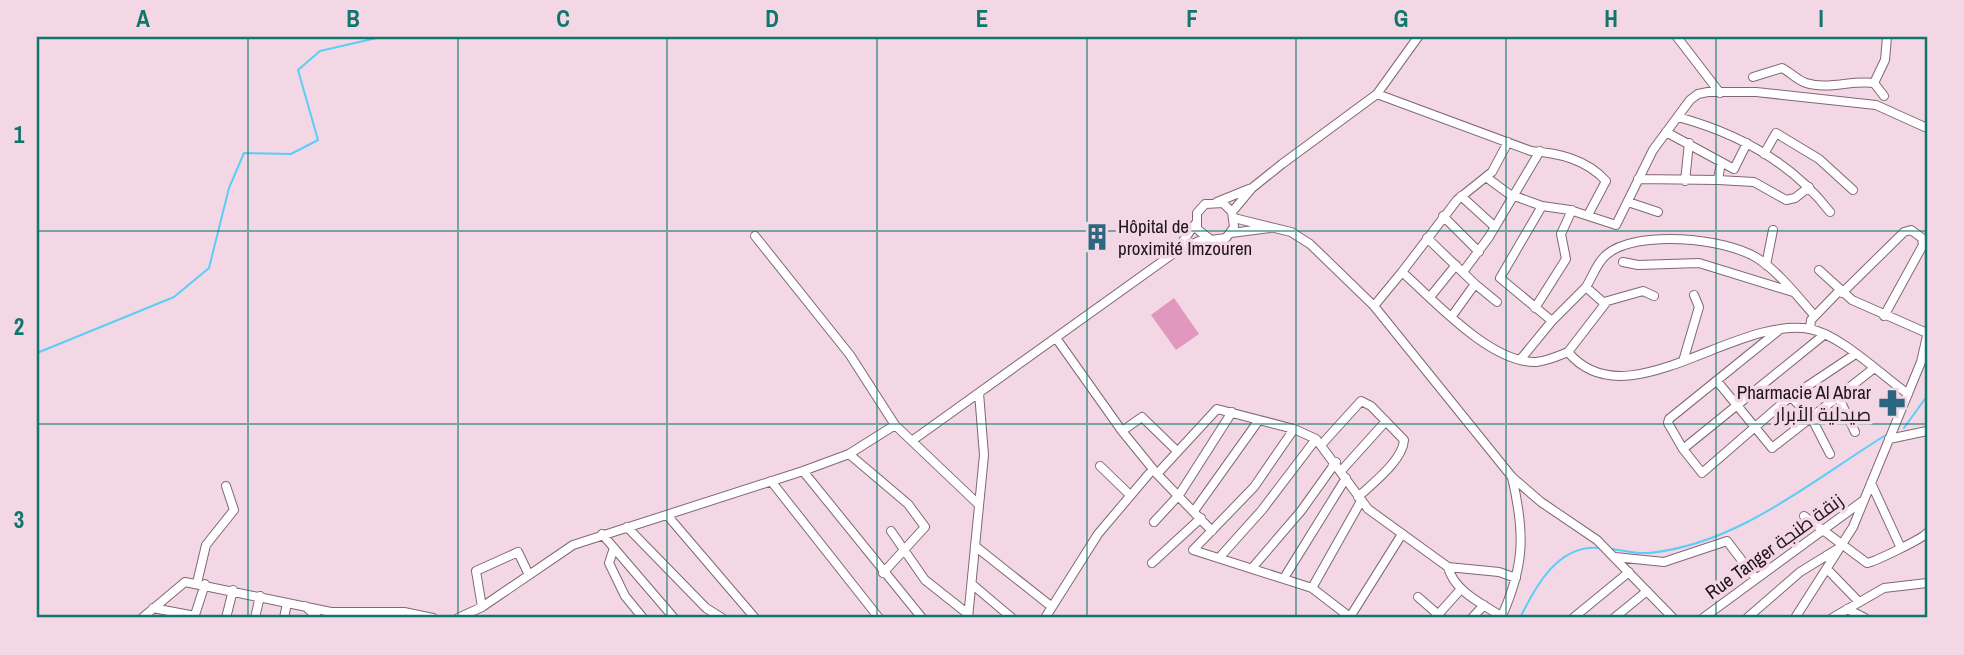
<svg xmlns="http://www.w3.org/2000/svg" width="1964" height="655" font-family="'Archivo Narrow',Cairo,sans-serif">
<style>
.green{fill:#e297be}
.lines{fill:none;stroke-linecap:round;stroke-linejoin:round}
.stream{stroke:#5bcdf9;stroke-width:2}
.minor-casing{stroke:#806773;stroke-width:10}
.minor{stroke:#fff;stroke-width:8}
.grid{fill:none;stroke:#0f766e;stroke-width:2;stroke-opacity:0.55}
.labels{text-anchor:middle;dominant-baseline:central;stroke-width:7;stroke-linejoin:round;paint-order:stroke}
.poi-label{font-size:19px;fill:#1f151a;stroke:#f3d7e5;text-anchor:start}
.street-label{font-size:19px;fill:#1f151a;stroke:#f3d7e5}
.neatline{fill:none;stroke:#0f766e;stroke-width:2.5}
.grid-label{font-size:23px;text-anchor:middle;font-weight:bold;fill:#0f766e}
</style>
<rect width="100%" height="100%" fill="#f3d7e5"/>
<path class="green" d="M1174,298L1199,334L1176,350L1151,315Z"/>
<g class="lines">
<path class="stream" d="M37,353L174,297L209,268L229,188L244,153L291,154L318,140L298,70L320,51L381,37
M1904,428L1927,396
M1611,549C1623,550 1637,554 1649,553C1739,544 1811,481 1886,435
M1520,618C1535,587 1558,544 1599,548"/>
<defs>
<path id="minor" d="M1677,37L1720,93
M1753,77L1782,68C1790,72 1797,80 1806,83C1828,90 1851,80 1874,83
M1377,94L1531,151C1558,153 1586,159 1606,181L1588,215
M1884,96L1874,83L1885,60L1887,37
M1678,117C1737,133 1792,163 1830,212
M1666,132L1734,169L1747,143
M1508,142L1492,172L1457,200L1402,272C1435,301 1490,363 1536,362C1547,361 1558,356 1568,352C1626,422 1735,315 1810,329C1841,335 1881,375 1908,394
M1764,154L1776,133L1819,159L1853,190
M1486,177L1509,194L1542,206
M1638,179L1718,180L1721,162
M1718,180L1754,182L1786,200L1795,198L1809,187
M1685,181L1689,143
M1461,196L1495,227
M1217,202L1249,189
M1628,202L1658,212
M1232,212L1223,203L1205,204L1197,213V229L1211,240L1226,238L1234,227L1232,212L1252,188L1282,164L1377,94L1418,37
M1443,216L1479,252
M1234,218L1291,232L1310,244L1374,306L1512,477L1541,502L1597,540L1673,618
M1231,233L1270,228
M755,236L850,355L895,425L977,503
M1427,238L1475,284L1452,316
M1175,252L1196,223
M1623,262L1638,265L1699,263L1793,292
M1766,265L1773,230
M1819,270L1852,300L1927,333
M1463,272L1489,237L1540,151
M1475,284L1497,302
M1586,287C1593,276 1596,264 1606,255C1636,229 1725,238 1757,258C1779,272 1797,296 1814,315
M1842,293L1904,232L1911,230L1922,238L1923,245L1884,316
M1430,297L1456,265
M1604,302L1643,291L1654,296
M1374,306L1402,272
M1535,308L1566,259L1561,234L1572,210
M1552,321L1586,287L1605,304L1568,352
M1810,329L1811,320L1840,290
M1778,331L1669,419L1668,423L1683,449L1825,334
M1056,338L1122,431L1157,474L1212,531
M1684,358L1699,307L1694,295
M1520,360L1552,321L1500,278L1542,206L1570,210L1616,225L1653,150L1690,100L1698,94L1708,92H1756L1876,105L1927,128
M1717,381L1772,448L1873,369
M1838,396L1855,432
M1791,397L1811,417L1830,454
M1294,429L1254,487L1193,550L1312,588L1351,618
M1122,431L1142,417L1177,451
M1889,439L1927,431
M913,440L1174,253L1205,238
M1322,444L1361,401L1371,406L1404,440C1403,460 1373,483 1358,497
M1683,449L1702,473L1785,401L1854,355
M849,454L908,504L925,527L883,573
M1100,466L1130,495
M803,471L922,618
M1341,471L1386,421
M1157,474L1217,409L1294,429L1316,439L1368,509L1448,567L1499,572L1516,578
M771,481L879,618
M1871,483L1900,546
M1194,511L1259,420
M667,515L755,618
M1804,516L1867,563C1874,562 1922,539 1927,533
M1154,522L1179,495L1232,412
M627,527L706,608L722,618
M891,531L925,580L968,614
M602,534L674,618
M975,546L1052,607
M614,548L609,563L625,596L643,618
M1615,557L1664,562L1727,541L1756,579
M1219,558L1262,510L1316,439
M1152,563L1201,518
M1253,567L1301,511L1336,462
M1448,567C1454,591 1481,603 1501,616
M1828,570L1859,602
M1284,578L1346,478
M197,583L206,545L234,510L226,486
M973,585L1012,618
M1312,588L1361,501
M1418,597L1442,618
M305,606L318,618
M482,607L476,571L518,552L529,575
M153,608L195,616
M1847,609L1865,618
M1350,617L1402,534
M142,618L185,582L331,612H404L433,618
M194,618L205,584
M226,618L233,590
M255,618L260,596
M284,618L287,603
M458,618L482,607L573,545L803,471L849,454L895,425
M968,618L984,455L979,393
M1045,618L1098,534L1153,469
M1435,618L1461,589
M1472,618L1484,605
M1501,618C1525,565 1525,533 1512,477
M1573,618L1629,572
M1614,618L1647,591
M1703,618L1864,500
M1747,618L1800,572L1839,548
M1795,618L1853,527L1921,362L1927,336
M1832,618L1884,588L1927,583"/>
</defs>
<use href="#minor" class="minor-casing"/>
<use href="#minor" class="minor"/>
</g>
<path class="grid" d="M248,37V618M458,37V618M667,37V618M877,37V618M1087,37V618M1296,37V618M1506,37V618M1716,37V618M37,231H1927M37,424H1927"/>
<defs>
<symbol id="building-bare" viewBox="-9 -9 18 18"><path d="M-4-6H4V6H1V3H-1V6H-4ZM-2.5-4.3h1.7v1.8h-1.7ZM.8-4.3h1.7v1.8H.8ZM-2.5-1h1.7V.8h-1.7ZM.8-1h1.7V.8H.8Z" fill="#2b677f" stroke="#f3d7e5" stroke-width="2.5" paint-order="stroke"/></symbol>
<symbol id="pharmacy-bare" viewBox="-9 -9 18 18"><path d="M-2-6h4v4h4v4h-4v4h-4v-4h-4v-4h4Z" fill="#2b677f" stroke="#f3d7e5" stroke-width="2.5" paint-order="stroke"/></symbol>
</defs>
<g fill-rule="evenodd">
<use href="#building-bare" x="1078" y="218" width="38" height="38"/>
<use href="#pharmacy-bare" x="1873" y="384" width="38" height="38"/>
</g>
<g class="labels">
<g class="poi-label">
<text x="1118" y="226">Hôpital de<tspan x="1118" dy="22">proximité Imzouren</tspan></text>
<text x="1871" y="392" text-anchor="end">Pharmacie Al Abrar<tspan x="1871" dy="22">صيدلية الأبرار</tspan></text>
</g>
<g class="street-label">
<text transform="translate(1774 546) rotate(-36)">Rue Tanger زنقة طنجة</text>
</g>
</g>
<rect width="1964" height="655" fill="none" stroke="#f3d7e5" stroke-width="77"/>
<rect x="38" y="38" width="1888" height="578" class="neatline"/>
<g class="grid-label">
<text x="143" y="27">A</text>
<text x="353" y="27">B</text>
<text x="563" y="27">C</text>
<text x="772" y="27">D</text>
<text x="982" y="27">E</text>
<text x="1192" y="27">F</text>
<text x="1401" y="27">G</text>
<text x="1611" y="27">H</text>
<text x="1821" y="27">I</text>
<text x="19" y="143">1</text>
<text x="19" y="335">2</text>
<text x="19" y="528">3</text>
</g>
</svg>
